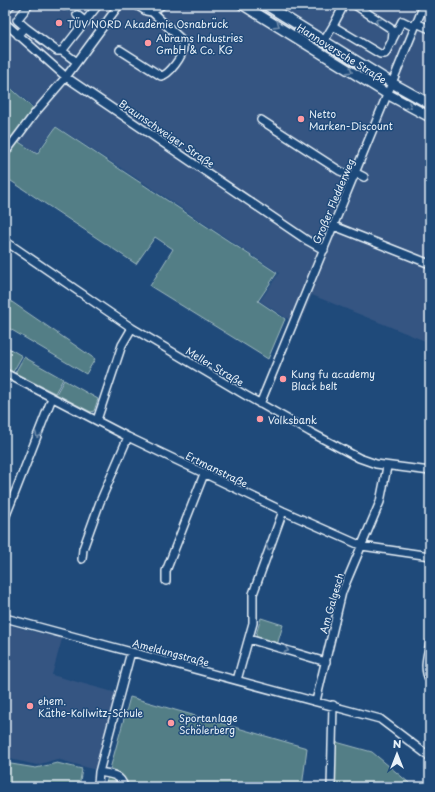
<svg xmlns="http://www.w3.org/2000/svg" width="435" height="792" font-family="'Playpen Sans',sans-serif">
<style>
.built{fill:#345582}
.green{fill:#537e86;stroke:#9eb8bf}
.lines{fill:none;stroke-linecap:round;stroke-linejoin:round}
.minor-tunnel{stroke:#3d638d;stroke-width:7;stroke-dasharray:7 3.5;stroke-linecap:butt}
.minor-casing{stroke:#e8f1f8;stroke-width:10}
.major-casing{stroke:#e8f1f8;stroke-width:12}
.minor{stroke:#1f4a7a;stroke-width:7}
.major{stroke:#1f4a7a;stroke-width:9}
.oneway{stroke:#6f8dac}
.poi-dot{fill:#ff9aa2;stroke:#1f4a7a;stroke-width:1.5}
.labels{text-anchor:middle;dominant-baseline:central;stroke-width:3;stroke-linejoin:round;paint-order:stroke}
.poi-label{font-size:10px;fill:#e8f1f8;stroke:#1f4a7a;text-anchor:start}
.street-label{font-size:10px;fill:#e8f1f8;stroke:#1f4a7a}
</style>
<rect width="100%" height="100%" fill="#1f4a7a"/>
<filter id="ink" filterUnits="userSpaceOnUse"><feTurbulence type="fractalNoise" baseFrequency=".025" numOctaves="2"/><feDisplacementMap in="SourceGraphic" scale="8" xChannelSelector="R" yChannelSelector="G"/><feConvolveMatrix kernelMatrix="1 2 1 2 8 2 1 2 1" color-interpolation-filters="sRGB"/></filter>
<g filter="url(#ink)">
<path class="built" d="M5,5H430V343L312,295L299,326L260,301L279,273L150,187L56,126L36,153L17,139L36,109L5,82Z
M5,624L62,639L52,675L117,693L96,770L57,759L37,765L5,758Z"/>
<path class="green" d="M5,83L35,110L13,138L37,154L56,127L277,273L258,301L285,319L268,359L150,286L173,249L155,237L136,264L5,177Z
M9,300L95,359L86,374L5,326V307Z
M5,346L22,356L13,372L5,368Z
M24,357L63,379L55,393L15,373Z
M64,380L98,399L94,411L91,412L56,394Z
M261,618L283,625L277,645L255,638Z
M130,697L307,748L302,787H105Z
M336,742L372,752L414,787H333Z
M5,763L36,768L57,763L82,769L79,787H5Z"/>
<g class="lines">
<path class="minor-tunnel" d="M64,6L77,15"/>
<defs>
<path id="minor" d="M63,5L64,6
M136,5L146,11L152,12L162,5
M355,5L390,28L393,32L392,41
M5,11L11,5
M77,15L86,22
M5,23L66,77L308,241L324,250
M416,23L430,29
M333,26L344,5
M25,27L17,20L29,5
M18,35L25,27L57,51H62L98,5
M324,41L333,26L380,54H385L402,21L414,27
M120,50L161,76C169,75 183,56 183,48C183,44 181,41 180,38L152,12
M62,51L77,62
M261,120L340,171L354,177
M5,153L35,113L66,77L119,5
M356,173L364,177
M334,226L430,264
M5,241L132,328L245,395L310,432L359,458L376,464L430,471
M5,373L128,437L283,511L362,546L430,556
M260,404L424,5
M97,420L122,345L132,328
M5,518L52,398
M82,559L83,549L100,502L128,437
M166,581V571L204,474
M5,618L380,719L430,757
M249,639L326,662
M430,643C427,656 423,669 430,681
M237,680L253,623V594L283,511
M316,701L342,592L380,502L387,467
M99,772C110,774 121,774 124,787
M98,784L99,772L131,652
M331,787L333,705"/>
<path id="major" d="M243,5L389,95L430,117
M266,5L392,83L430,104"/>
</defs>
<use href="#minor" class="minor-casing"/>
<use href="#major" class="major-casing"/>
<use href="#minor" class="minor"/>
<use href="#major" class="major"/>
</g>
<defs><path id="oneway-chevron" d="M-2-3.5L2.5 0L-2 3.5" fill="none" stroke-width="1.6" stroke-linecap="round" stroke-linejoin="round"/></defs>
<g class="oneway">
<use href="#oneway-chevron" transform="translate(378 21) rotate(-149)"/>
<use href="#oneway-chevron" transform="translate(277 25) rotate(32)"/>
<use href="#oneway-chevron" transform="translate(350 71) rotate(32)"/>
<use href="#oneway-chevron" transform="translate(409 106) rotate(29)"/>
<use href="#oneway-chevron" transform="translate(38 435) rotate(112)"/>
<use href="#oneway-chevron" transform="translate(269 548) rotate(110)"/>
<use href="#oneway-chevron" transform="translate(286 650) rotate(17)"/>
</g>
</g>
<g class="poi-dot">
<circle cx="59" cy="23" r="4"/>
<circle cx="148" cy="43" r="4"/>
<circle cx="301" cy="119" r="4"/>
<circle cx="283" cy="379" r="4"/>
<circle cx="260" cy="419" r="4"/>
<circle cx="30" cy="706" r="4"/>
<circle cx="171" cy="723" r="4"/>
</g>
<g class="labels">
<g class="poi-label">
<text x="67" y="23">TÜV NORD Akademie Osnabrück</text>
<text x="156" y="37">Abrams Industries<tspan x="156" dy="12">GmbH &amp; Co. KG</tspan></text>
<text x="309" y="113">Netto<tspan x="309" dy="12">Marken-Discount</tspan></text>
<text x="291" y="373">Kung fu academy<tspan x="291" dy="12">Black belt</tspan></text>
<text x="268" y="419">Volksbank</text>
<text x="38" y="700">ehem.<tspan x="38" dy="12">Käthe-Kollwitz-Schule</tspan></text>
<text x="179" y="717">Sportanlage<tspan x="179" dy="12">Schölerberg</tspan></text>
</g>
<g class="street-label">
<text transform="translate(342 53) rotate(32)">Hannoversche Straße</text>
<text transform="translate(167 133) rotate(34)">Braunschweiger Straße</text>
<text transform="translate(333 201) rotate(-67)">Großer Fledderweg</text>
<text transform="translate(215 366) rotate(31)">Meller Straße</text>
<text transform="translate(217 469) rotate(26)">Ertmanstraße</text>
<text transform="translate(331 603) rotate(-74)">Am Galgesch</text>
<text transform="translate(171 652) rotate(15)">Ameldungstraße</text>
</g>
</g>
<rect width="435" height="792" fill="none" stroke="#1f4a7a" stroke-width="20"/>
<rect x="10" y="10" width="415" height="772" fill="none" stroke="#e8f1f8" stroke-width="1.5" filter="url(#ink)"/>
<g transform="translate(397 754)" stroke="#1f4a7a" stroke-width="3" paint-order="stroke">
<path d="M0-3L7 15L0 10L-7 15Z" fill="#e8f1f8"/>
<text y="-6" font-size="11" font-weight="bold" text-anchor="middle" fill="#e8f1f8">N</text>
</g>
</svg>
